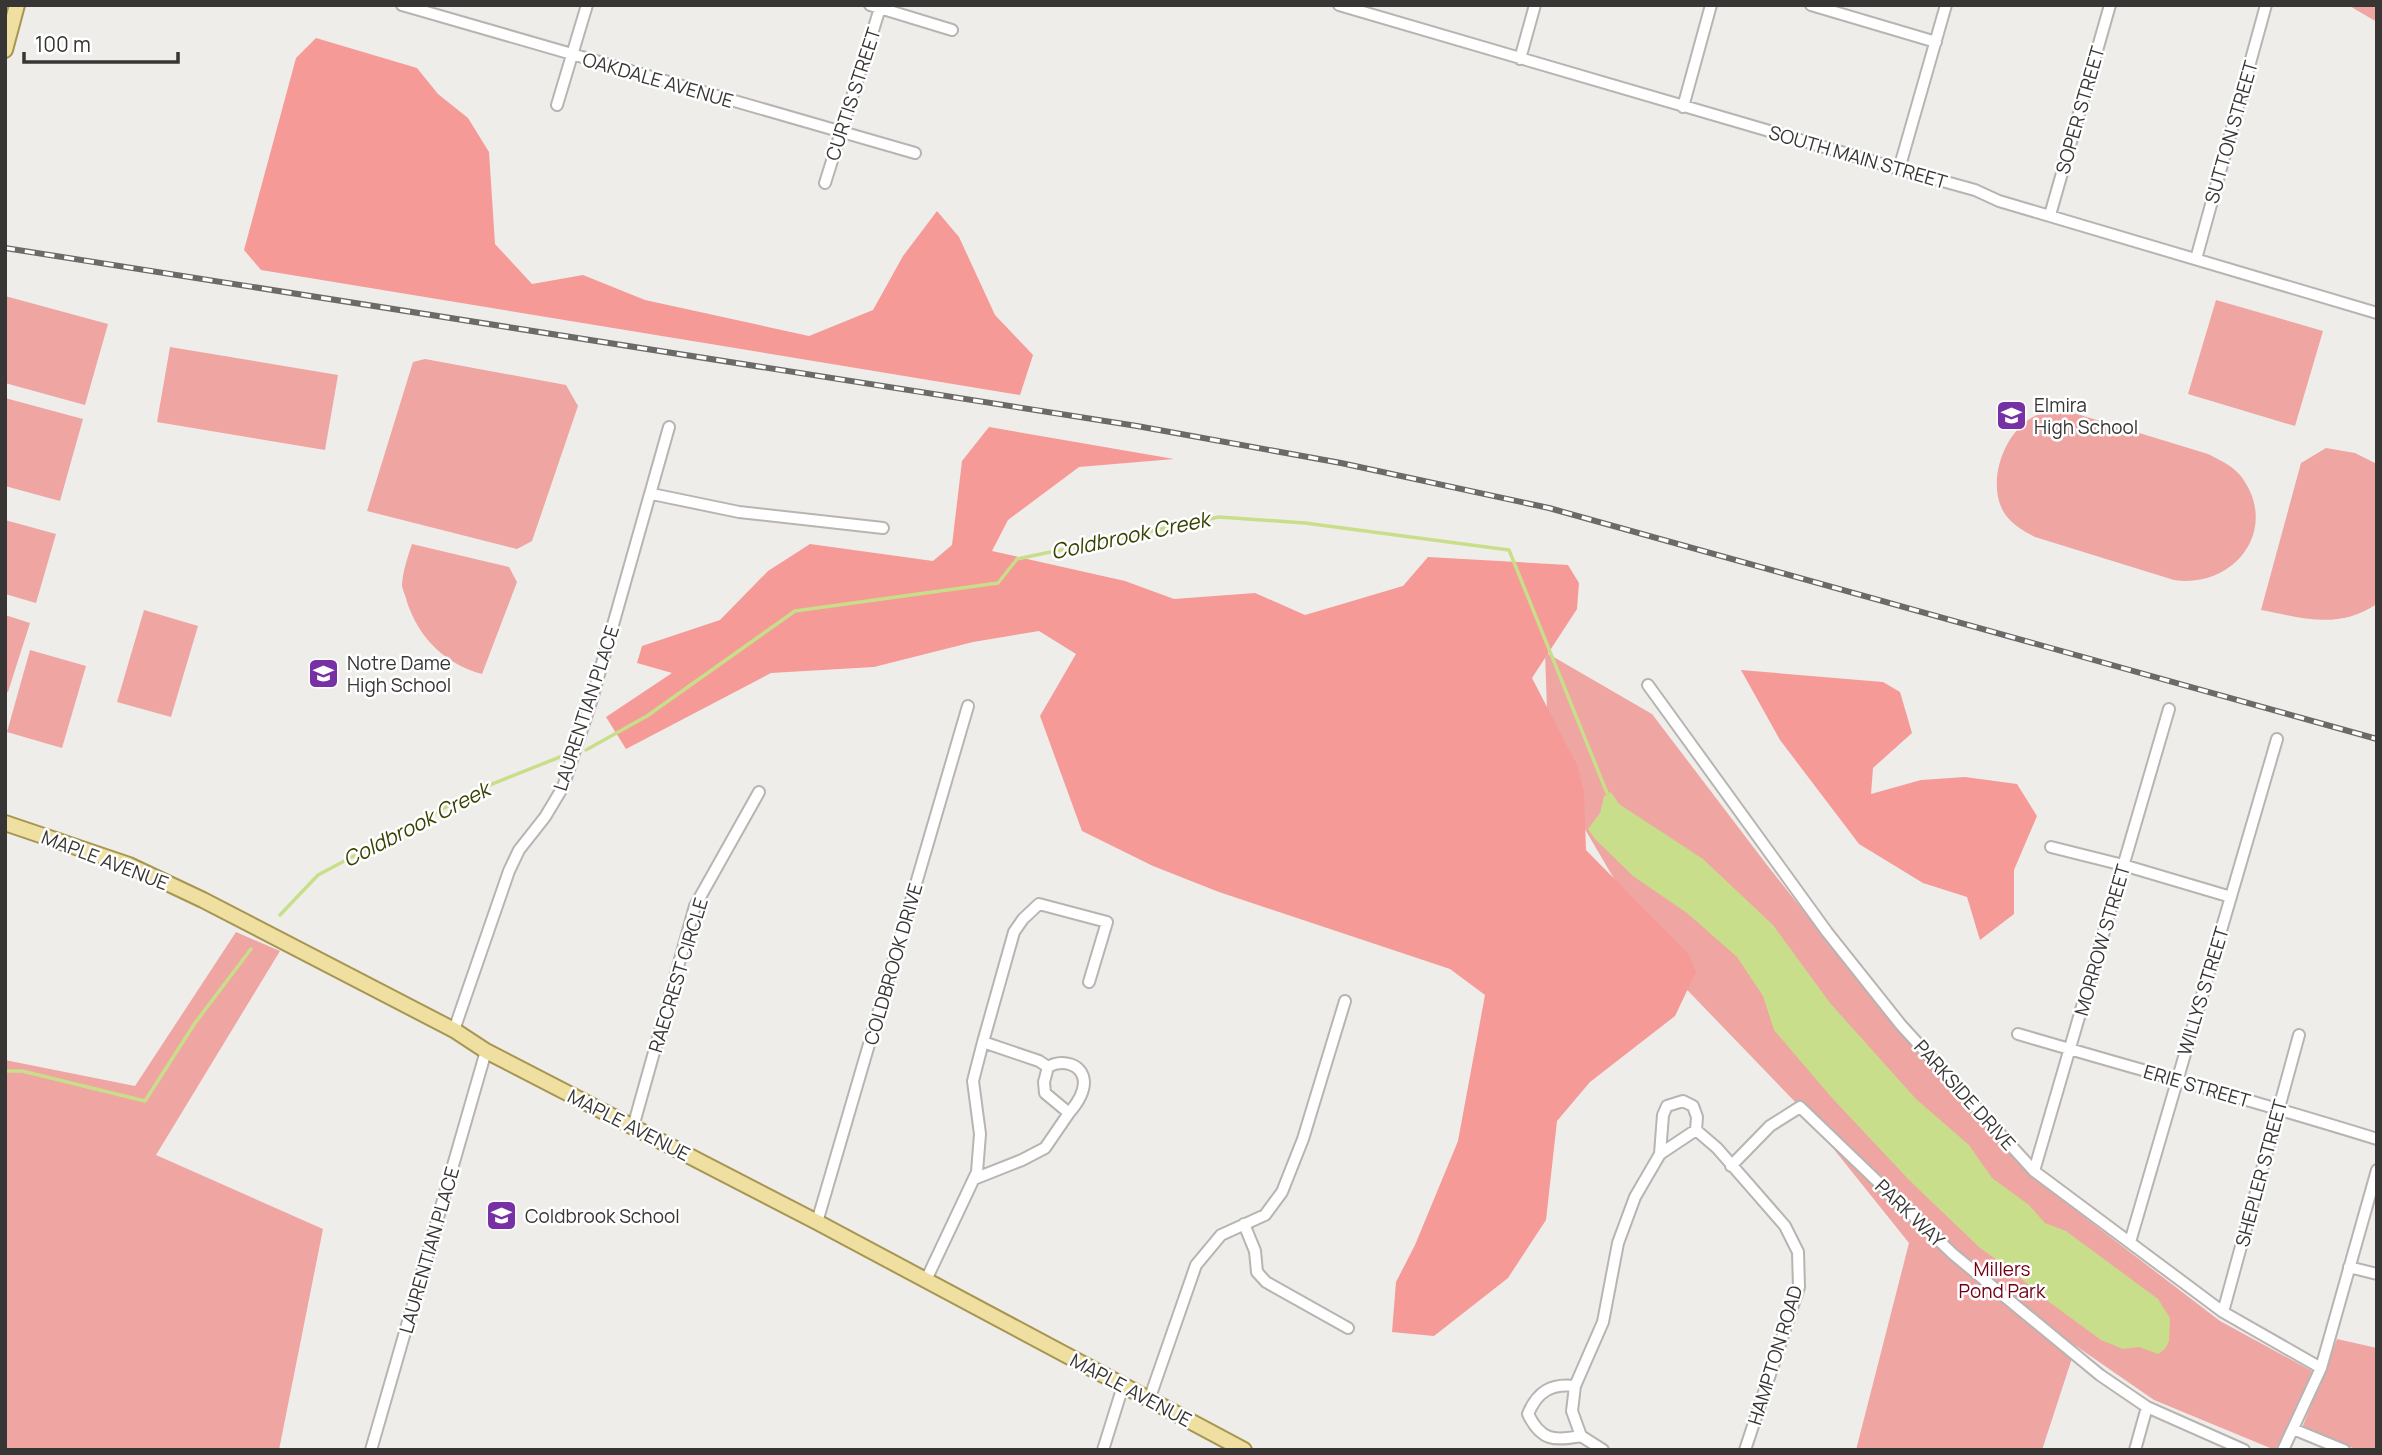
<svg xmlns="http://www.w3.org/2000/svg" width="2382" height="1455" font-family="Manrope,sans-serif">
<style>
.green{fill:#efa5a2}
.forest{fill:#f59a97}
.water{fill:#c9de8a}
.lines{fill:none;stroke-linecap:round;stroke-linejoin:round}
.stream{stroke:#c9de8a;stroke-width:3.5}
.minor-casing{stroke:#b7b4b2;stroke-width:14}
.major-casing{stroke:#a79651;stroke-width:18}
.minor{stroke:#fff;stroke-width:10}
.major{stroke:#efdfa0;stroke-width:14}
.rail-casing{stroke:#6b6a68;stroke-width:6}
.rail{stroke:#fff;stroke-width:3.5;stroke-dasharray:10;stroke-linecap:butt}
.labels{text-anchor:middle;dominant-baseline:central;stroke-width:5;stroke-linejoin:round;paint-order:stroke}
.street-label{font-size:19px;fill:#373635;stroke:#fff}
.poi-label{font-size:19px;fill:#373635;stroke:#fff;text-anchor:start}
.park-label{font-size:19px;fill:#700014;stroke:#fff}
.water-label{font-size:21px;font-style:italic;fill:#364201;stroke:#fff}
</style>
<rect width="100%" height="100%" fill="#efedea"/>
<path class="green" d="M2349,5H2377V22L2353,8Z
M5,296L108,324L85,405L5,383Z
M2216,300L2323,331L2295,426L2188,394Z
M170,347L338,375L325,450L157,422Z
M425,359L566,385L578,406L532,541L517,549L367,511L413,362Z
M5,398L83,419L60,501L5,486Z
M2064,410L2208,454C2220,460 2231,465 2240,475C2281,527 2236,589 2174,580L2035,537C2023,531 2008,522 2002,509C1987,478 2006,428 2037,415C2045,412 2056,412 2064,410Z
M2326,448L2355,453L2377,464V604C2337,630 2304,618 2261,610L2301,463Z
M5,520L56,534L36,603L5,594Z
M412,544L509,567L517,582L482,674C445,664 419,638 407,602C406,597 403,591 402,586C402,573 408,556 412,544Z
M144,610L198,626L171,717L117,702Z
M5,615L30,623L8,692L5,691Z
M30,650L86,666L62,748L7,732Z
M1545,652L1652,714L1767,865L1894,1025L2032,1177L2220,1321L2312,1371L2288,1426L2275,1450L2154,1400L2076,1346L2042,1450H1856L1909,1243L1800,1107L1667,969L1549,768Z
M236,932L280,951L156,1155L323,1229L279,1450H5V1060L135,1086Z
M2337,1339L2377,1348V1450H2358L2302,1428Z"/>
<path class="forest" d="M316,38L417,68L438,94L468,118L489,152L495,244L532,284L583,275L645,300L809,336L873,310L903,256L937,211L959,237L995,315L1033,355L1020,395L261,270L244,250L296,58Z
M989,427L1174,459L1079,467L1008,520L992,551L1125,581L1174,599L1255,593L1305,615L1403,586L1428,557L1568,565L1579,583L1577,609L1532,678L1577,765L1584,792L1586,850L1689,955L1696,972L1675,1016L1590,1082L1557,1121L1546,1220L1508,1278L1434,1336L1392,1332L1396,1282L1415,1245L1458,1141L1485,995L1450,969L1219,892L1153,866L1082,831L1040,716L1076,654L1039,631L973,642L874,667L771,673L626,749L606,717L672,673L637,663L642,646L720,620L768,571L810,544L933,561L952,545L962,461Z
M1741,670L1883,682L1900,692L1912,733L1873,768L1871,794L1921,780L1965,777L2017,784L2037,816L2014,870V914L1980,940L1967,897L1923,883L1859,844L1780,740Z"/>
<path class="water" d="M1611,792L1619,804L1703,859L1773,925L1830,1003L1916,1099L1969,1145L1992,1178L2029,1205L2045,1223L2066,1231L2158,1299L2170,1318L2169,1341L2165,1349L2158,1354L2139,1347L2123,1349L2101,1340L2045,1299L2010,1269L1980,1248L1910,1181L1833,1099L1774,1030L1763,996L1737,957L1687,913L1633,876L1595,839L1588,829L1600,813L1604,796Z"/>
<g class="lines">
<path class="stream" d="M586,750L647,716L795,611L998,583L1017,559L1219,517L1305,523L1509,550L1607,793
M280,915L318,875L482,788L565,755
M5,1071H22L145,1101L195,1023L251,949"/>
<defs>
<path id="minor" d="M402,5L915,153
M870,5L952,30
M1339,5L1899,169L1975,190L1999,201L2377,313
M1811,5L1936,42
M1520,59L1535,5
M557,105L587,5
M1683,107L1711,5
M1899,169L1946,5
M825,183L881,5
M2050,215L2110,5
M2196,259L2266,5
M652,494L739,512L883,528
M1648,685L1827,932L1901,1025L2034,1171L2223,1312L2321,1368
M2051,847L2123,865L2231,897
M454,1030L509,871L519,850L545,817L563,787L592,699L669,427
M2018,1034C2137,1069 2258,1102 2377,1139
M983,1042L1014,932L1023,919L1039,904L1107,922L1089,982
M1048,1067C1061,1059 1083,1063 1084,1082C1084,1094 1076,1105 1069,1113
M633,1127L695,906L759,792
M1660,1154L1663,1115L1667,1106L1683,1101L1693,1106L1697,1117L1696,1130
M1731,1166L1770,1126L1800,1107L1953,1254L2100,1375L2147,1407L2244,1450
M2034,1171L2169,709
M817,1222L968,706
M1244,1224L1255,1251L1257,1272L1266,1282L1348,1328
M2130,1242L2277,739
M2349,1267L2377,1274
M926,1280L977,1172L980,1134L973,1081L983,1042L1039,1061L1048,1067L1044,1082L1045,1093L1069,1113L1045,1148L1022,1160L974,1179
M2223,1312L2299,1035
M1575,1386C1551,1383 1537,1392 1528,1414C1541,1441 1554,1441 1581,1436
M1149,1400L1196,1265L1221,1235L1265,1215L1282,1192L1303,1139L1345,1001
M2293,1429L2344,1450
M371,1450L486,1051
M1103,1450L1123,1386
M1603,1450L1581,1436L1572,1411L1575,1386L1603,1322L1618,1243L1635,1197L1660,1154L1696,1130L1717,1148L1785,1226L1798,1252L1799,1287L1745,1450
M2135,1450L2147,1407
M2283,1450L2321,1368L2377,1170"/>
<path id="major" d="M5,50L17,5
M5,823L129,865L203,900L454,1030L486,1051L817,1222L1244,1450"/>
</defs>
<use href="#minor" class="minor-casing"/>
<use href="#major" class="major-casing"/>
<use href="#minor" class="minor"/>
<use href="#major" class="major"/>
<defs>
<path id="rail" d="M5,248L1137,426L1341,463L1549,508L2377,739"/>
</defs>
<use href="#rail" class="rail-casing"/>
<use href="#rail" class="rail"/>
</g>
<defs>
<symbol id="school-square" viewBox="-11 -11 22 22"><rect x="-9" y="-9" width="18" height="18" rx="4" fill="#7631a5" stroke="#fff"/><path d="M0-5L7-2L0 1L-7-2ZM-4 1L0 2.5L4 1V4Q0 6-4 4Z" fill="#fff"/></symbol>
</defs>
<g fill-rule="evenodd">
<use href="#school-square" x="1994" y="398" width="35" height="35"/>
<use href="#school-square" x="306" y="656" width="35" height="35"/>
<use href="#school-square" x="484" y="1198" width="35" height="35"/>
</g>
<g class="labels">
<g class="street-label">
<text transform="translate(658 80) rotate(16)">OAKDALE AVENUE</text>
<text transform="translate(853 94) rotate(-72)">CURTIS STREET</text>
<text transform="translate(2080 110) rotate(-74)">SOPER STREET</text>
<text transform="translate(2231 132) rotate(-74)">SUTTON STREET</text>
<text transform="translate(1858 157) rotate(16)">SOUTH MAIN STREET</text>
<text transform="translate(586 708) rotate(-72)">LAURENTIAN PLACE</text>
<text transform="translate(105 860) rotate(21)">MAPLE AVENUE</text>
<text transform="translate(2102 940) rotate(-74)">MORROW STREET</text>
<text transform="translate(893 964) rotate(-74)">COLDBROOK DRIVE</text>
<text transform="translate(678 975) rotate(-73)">RAECREST CIRCLE</text>
<text transform="translate(2203 991) rotate(-73)">WILLYS STREET</text>
<text transform="translate(2197 1086) rotate(16)">ERIE STREET</text>
<text transform="translate(1965 1095) rotate(48)">PARKSIDE DRIVE</text>
<text transform="translate(629 1125) rotate(27)">MAPLE AVENUE</text>
<text transform="translate(2261 1173) rotate(-75)">SHEPLER STREET</text>
<text transform="translate(1910 1213) rotate(44)">PARK WAY</text>
<text transform="translate(429 1250) rotate(-74)">LAURENTIAN PLACE</text>
<text transform="translate(1775 1355) rotate(-73)">HAMPTON ROAD</text>
<text transform="translate(1131 1390) rotate(28)">MAPLE AVENUE</text>
</g>
<g class="poi-label">
<text x="2034" y="405">Elmira<tspan x="2034" dy="22">High School</tspan></text>
<text x="347" y="663">Notre Dame<tspan x="347" dy="22">High School</tspan></text>
<text x="525" y="1216">Coldbrook School</text>
</g>
<g class="park-label">
<text x="2002" y="1269">Millers<tspan x="2002" dy="22">Pond Park</tspan></text>
</g>
<g class="water-label">
<text transform="translate(1130 535) rotate(-12)">Coldbrook Creek</text>
<text transform="translate(416 824) rotate(-27)">Coldbrook Creek</text>
</g>
</g>
<rect width="2382" height="1455" fill="none" stroke="#373635" stroke-width="14"/>
<path d="M24 52v10h154v-10" fill="none" stroke="#373635" stroke-width="3.5"/>
<text x="35" y="52" font-size="21" fill="#373635" stroke="#ffffff" stroke-width="5" paint-order="stroke">100 m</text>
</svg>
